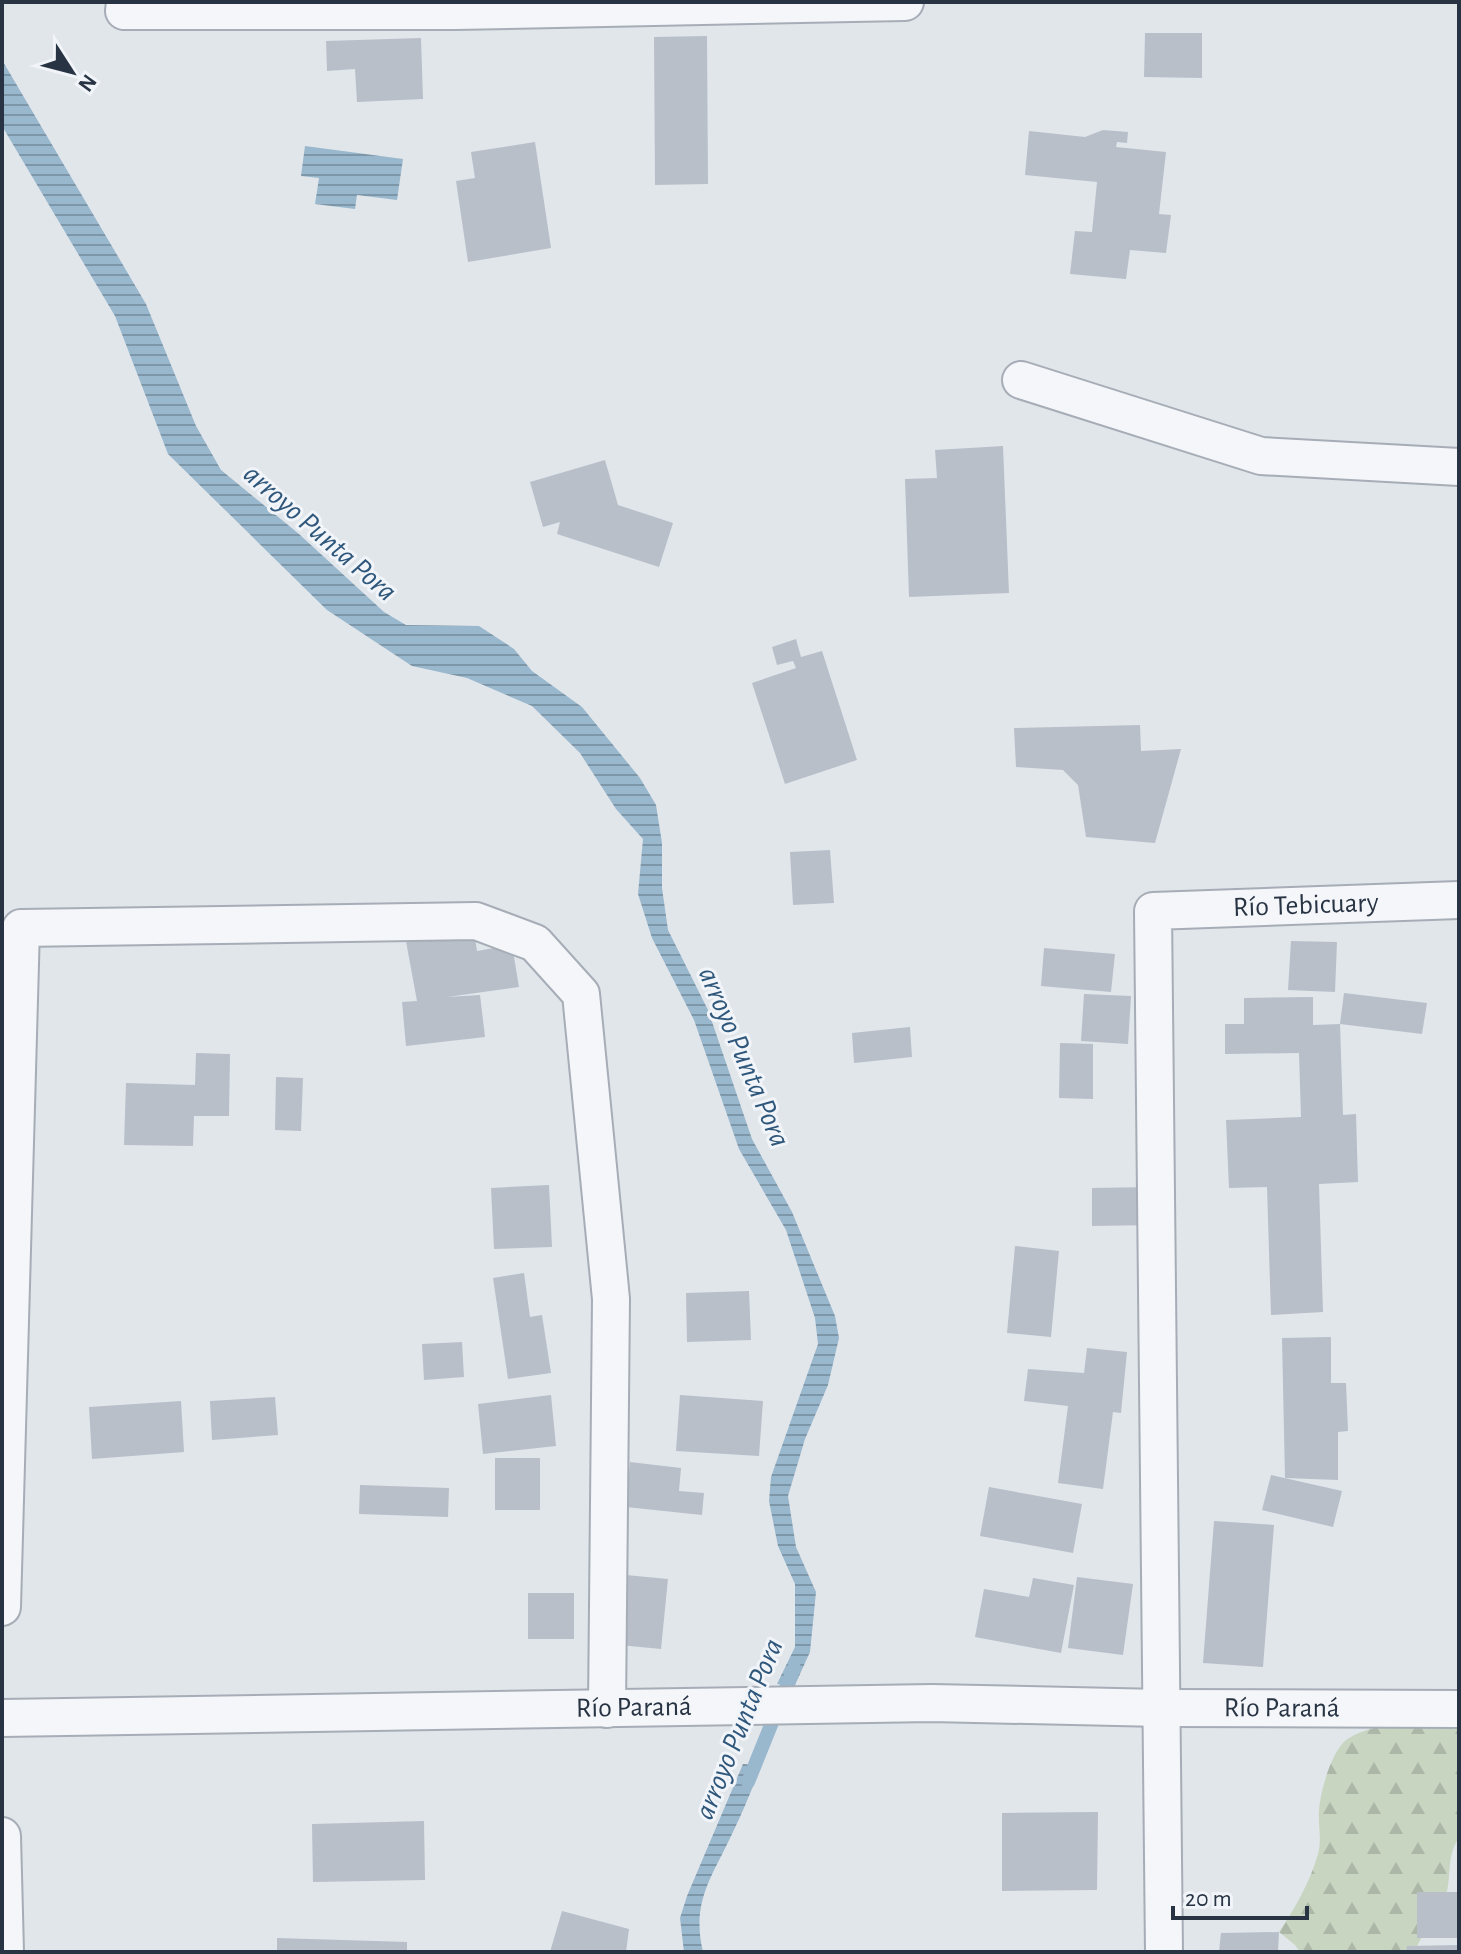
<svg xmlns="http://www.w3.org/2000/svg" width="1461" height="1954" font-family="'Alegreya Sans',sans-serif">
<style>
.forest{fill:url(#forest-firs)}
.water{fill:url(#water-rules)}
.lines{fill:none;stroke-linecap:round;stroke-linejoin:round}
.stream{stroke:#99b7cd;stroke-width:14}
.building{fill:#b8bfc9}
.minor-casing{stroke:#a6adb6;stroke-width:40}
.minor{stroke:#f4f6f9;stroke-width:36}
.labels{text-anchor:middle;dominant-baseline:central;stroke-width:6;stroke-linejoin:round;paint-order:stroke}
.street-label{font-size:28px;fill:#283444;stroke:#f1f4f8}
.water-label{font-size:30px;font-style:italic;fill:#2f577b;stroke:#f1f4f8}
</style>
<defs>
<pattern id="forest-firs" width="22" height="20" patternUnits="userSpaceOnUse" patternTransform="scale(2)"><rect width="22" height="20" fill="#c8d5c1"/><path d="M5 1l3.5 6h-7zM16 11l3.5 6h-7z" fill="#acb7a7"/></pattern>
<pattern id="water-rules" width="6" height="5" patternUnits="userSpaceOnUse" patternTransform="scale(2)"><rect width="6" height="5" fill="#99b7cd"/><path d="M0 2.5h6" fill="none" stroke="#7d96a8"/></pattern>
</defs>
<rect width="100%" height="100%" fill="#e1e6eb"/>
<path class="forest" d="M1459,1720V1838C1445,1857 1453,1880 1444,1901C1436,1919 1422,1934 1414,1952H1300L1295,1945L1279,1932C1295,1908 1310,1882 1318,1854C1322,1840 1318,1825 1319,1811C1320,1792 1332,1748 1349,1738C1376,1721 1428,1722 1459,1720Z"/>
<path class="water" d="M2,60L146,304L196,426L221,470L299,534L384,612L406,625L479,626L514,649L532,671L582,707L640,778L656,805L662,843V888L668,930L708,1010L752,1139L792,1212L835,1316L839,1338L828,1385L805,1439L788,1496L796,1547L816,1592L810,1652L795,1685L777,1684L795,1647V1584L778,1546L769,1501L771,1477L818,1344L815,1318L786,1230L739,1149L694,1020L652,938L638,894L643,839L616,809L580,753L532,706L467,678L412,666L327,610L168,454L115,316L2,126Z
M305,146L403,159L397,200L357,195L355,209L315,204L319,178L301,176Z
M743,1764L762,1765C752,1788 743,1812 732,1834C712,1877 691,1902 703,1952H684L680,1918L687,1896Z"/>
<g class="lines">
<path class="stream" d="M748,1782L794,1668"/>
</g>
<path class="building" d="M1145,33H1202V78L1144,77Z
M707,36L708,184L655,185L654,37Z
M421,38L423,99L357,102L355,69L327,71L326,41Z
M1103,130L1128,132L1127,143L1117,142L1116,147L1166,152L1159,214L1171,215L1166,253L1130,250L1126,279L1070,274L1075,231L1092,232L1097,182L1025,175L1029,131L1085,137Z
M535,142L551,248L468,262L456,181L475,178L471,152Z
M1003,446L1009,593L909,597L905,479L937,478L935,450Z
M605,460L618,505L673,523L659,567L557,534L560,522L543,527L530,482Z
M796,639L801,657L822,651L857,760L785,784L752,683L796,668L793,661L777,665L772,647Z
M1140,725L1141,751L1181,749L1155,843L1086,837L1078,785L1063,770L1016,767L1014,728Z
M830,850L834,903L793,905L790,852Z
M473,924L477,951L512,945L519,987L447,997L480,995L485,1037L406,1046L402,1002L417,1001L405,936Z
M1291,941L1337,942L1335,992L1288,990Z
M1044,948L1115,954L1111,992L1041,986Z
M1344,993L1427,1003L1422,1034L1340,1024Z
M1084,994L1131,996L1128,1044L1081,1041Z
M1313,997V1025L1340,1024L1343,1115L1356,1114L1358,1182L1319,1184L1323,1312L1271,1315L1267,1187L1229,1188L1226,1120L1301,1117L1299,1053L1225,1054V1024H1244V998Z
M910,1027L912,1057L854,1063L852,1033Z
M1060,1043L1093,1044V1099L1059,1098Z
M196,1053L230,1054L229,1116H194L193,1146L124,1145L126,1083L195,1085Z
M276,1077L303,1078L301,1131L275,1130Z
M549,1185L552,1247L494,1249L491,1188Z
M1154,1187V1225L1092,1226V1188Z
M1015,1246L1059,1251L1051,1337L1007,1333Z
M524,1273L530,1317L542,1315L551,1373L508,1379L493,1278Z
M749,1291L751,1340L687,1342L686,1293Z
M1331,1337V1383H1346L1348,1431L1338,1432V1480L1285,1478L1282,1338Z
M462,1342L464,1377L424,1380L422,1344Z
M1087,1348L1127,1352L1121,1413L1113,1412L1103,1489L1058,1483L1068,1406L1024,1401L1028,1369L1084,1373Z
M551,1395L556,1446L483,1454L478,1404Z
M680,1395L763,1401L759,1456L676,1451Z
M275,1397L278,1435L212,1440L210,1401Z
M181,1401L184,1452L92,1459L89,1407Z
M495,1458H540V1510H495Z
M630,1462L681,1468L679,1491L704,1493L702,1515L626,1507Z
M1271,1475L1342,1491L1333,1527L1262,1510Z
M360,1485L449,1488L448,1517L359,1514Z
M989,1487L1082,1504L1073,1553L980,1536Z
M1214,1521L1274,1525L1263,1667L1203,1663Z
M626,1575L668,1579L661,1649L619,1645Z
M1077,1577L1133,1584L1123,1655L1068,1648Z
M1033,1578L1074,1585L1061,1653L975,1637L984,1589L1029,1597Z
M528,1593H574V1639H528Z
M1098,1812L1097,1890L1002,1891V1813Z
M424,1821L425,1880L313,1882L312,1824Z
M1417,1892H1459V1938H1417Z
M562,1911L629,1929L626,1952H550Z
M1279,1932L1278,1952H1219L1221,1933Z
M277,1938L407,1942V1952H277Z
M1459,1945V1952H1406L1407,1946Z"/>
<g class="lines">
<defs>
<g id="minor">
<path d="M125,2L124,11H456L905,2"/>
<path d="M1021,380L1261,456L1459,467"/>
<path d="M2,1607L21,928L476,921L535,943L581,994L611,1299L607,1709"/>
<path id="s1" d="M2,1718L932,1703L1161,1708L1459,1709"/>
<path d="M2,1836L5,1952"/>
<path id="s2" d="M1164,1952L1153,911L1459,900"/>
</g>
</defs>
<use href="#minor" class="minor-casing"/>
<use href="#minor" class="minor"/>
</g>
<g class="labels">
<g class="street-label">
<text stroke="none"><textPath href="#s2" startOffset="1194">Río Tebicuary</textPath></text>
<text stroke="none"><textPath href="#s1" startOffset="632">Río Paraná</textPath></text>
<text stroke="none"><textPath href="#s1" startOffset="1280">Río Paraná</textPath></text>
</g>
<g class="water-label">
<text transform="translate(320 533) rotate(41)">arroyo Punta Pora</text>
<text transform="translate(744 1057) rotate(67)">arroyo Punta Pora</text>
<text transform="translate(739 1729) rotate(-68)">arroyo Punta Pora</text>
</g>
</g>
<rect width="1461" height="1954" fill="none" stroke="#283444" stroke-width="8"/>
<g transform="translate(72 72) rotate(126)" stroke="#f1f4f8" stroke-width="6" paint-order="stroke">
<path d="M0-6L14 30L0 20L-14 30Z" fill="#283444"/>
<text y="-12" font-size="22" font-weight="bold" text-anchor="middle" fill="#283444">N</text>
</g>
<path d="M1173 1906v12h134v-12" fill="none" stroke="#283444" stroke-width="4"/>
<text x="1185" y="1906" font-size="24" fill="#283444" stroke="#f1f4f8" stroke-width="6" paint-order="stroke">20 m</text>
</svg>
